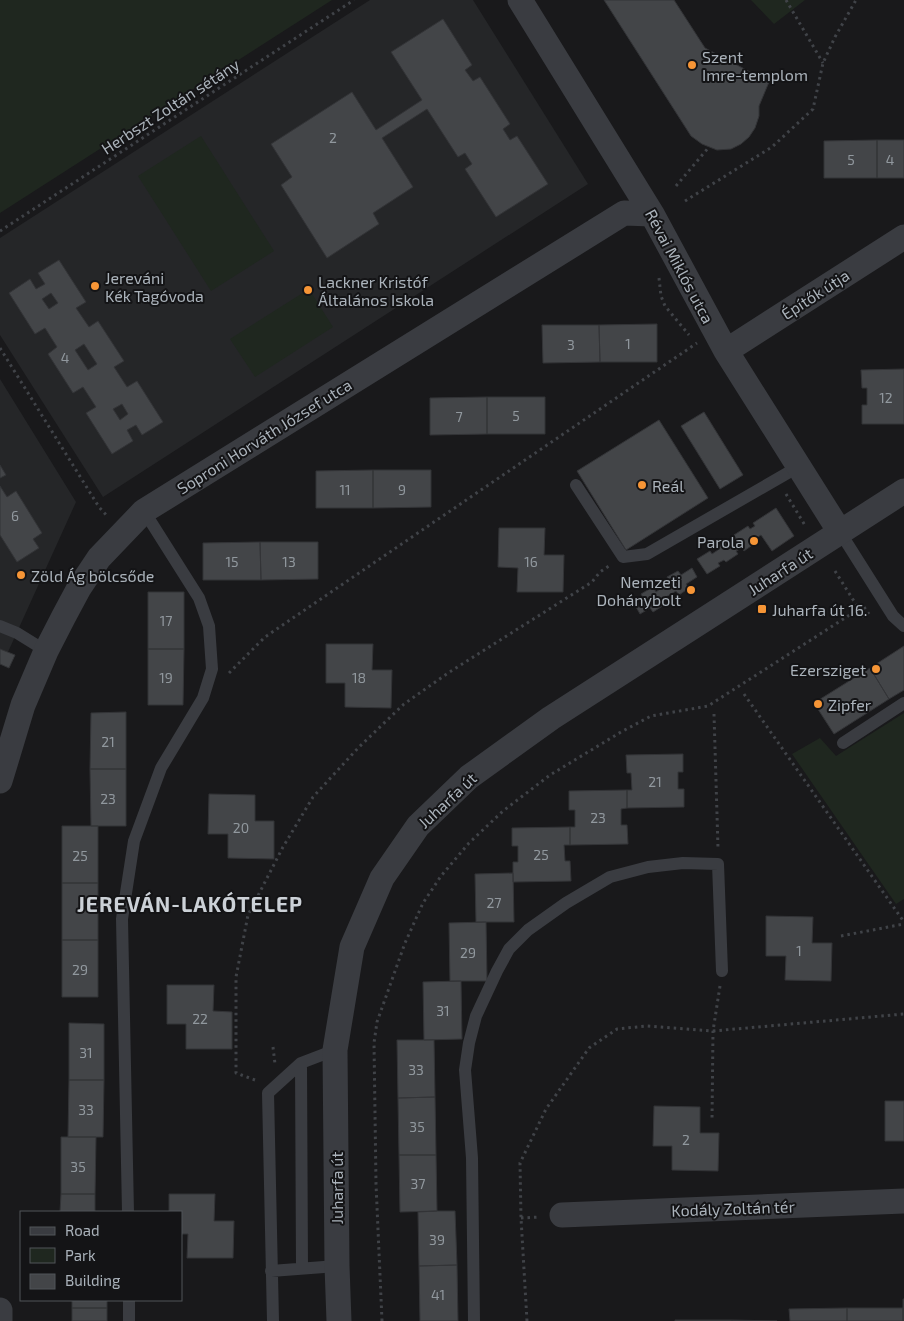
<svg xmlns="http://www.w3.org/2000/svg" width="904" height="1321" font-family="'Exo 2',sans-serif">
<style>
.built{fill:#252628}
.green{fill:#1f271f}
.building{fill:#434548;stroke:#333437;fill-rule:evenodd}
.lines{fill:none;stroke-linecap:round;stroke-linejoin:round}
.path{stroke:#404348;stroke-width:3;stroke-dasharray:2.5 4;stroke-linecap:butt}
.service{stroke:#3a3c41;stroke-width:12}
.minor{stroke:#3a3c41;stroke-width:25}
.poi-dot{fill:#f69536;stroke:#141416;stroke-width:2}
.labels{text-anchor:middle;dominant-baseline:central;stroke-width:4;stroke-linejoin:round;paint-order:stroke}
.number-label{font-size:14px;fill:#91989e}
.poi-label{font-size:16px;fill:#abb3bb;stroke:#141416;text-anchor:start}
.street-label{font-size:16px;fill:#abb3bb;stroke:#141416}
.district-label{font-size:21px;font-weight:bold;letter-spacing:1px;fill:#ccd1d7;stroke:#141416}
</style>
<rect width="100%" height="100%" fill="#19191b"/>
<path class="built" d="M370,0H473L588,184L103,497L0,335V238Z
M0,379L76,502L8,652L0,649Z"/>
<path class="green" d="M0,0H332L0,213Z
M751,0H805L774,24Z
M201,136L274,251L211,291L138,176Z
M309,289L333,327L255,377L230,339Z
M904,713V899L896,904L792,754L820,738L836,756Z"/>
<path class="building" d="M604,0H674L705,48L769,82L759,106V116L755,128L749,137L741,144L731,149L717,150L702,144L691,136Z
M443,19L472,65L465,70L473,81L480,77L510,124L503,129L510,140L517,136L548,184L496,217L465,169L472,164L465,153L458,157L427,109L382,138L413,187L373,213L379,224L327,258L281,185L292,177L271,144L352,92L376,130L422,100L391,52Z
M877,140V178H824V141Z
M877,140H904V178H877Z
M59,260L86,302L76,308L89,327L98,321L124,361L114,367L127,387L137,381L163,422L142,435L136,425L127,430L133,441L112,454L86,413L96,407L83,387L73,393L48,354L57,347L45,328L35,334L9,293L30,279L36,289L45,284L38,273ZM51,293L58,303L49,309L42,299ZM84,344L97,364L88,370L75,350ZM122,404L128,414L120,420L113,409Z
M657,324V362H600L599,325Z
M542,325H599L600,362L543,363Z
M904,369V424H862V405H867V388H862L861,370Z
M487,397H545V434H487Z
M487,397V434L430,435V398Z
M704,412L743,475L720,489L681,426Z
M659,420L708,498L626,550L577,471Z
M0,465L6,475L0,478Z
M373,470V508H316V471Z
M373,470H431V507L373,508Z
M0,486L7,497L16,491L42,533L33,539L39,548L17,562L0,535Z
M776,508L794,536L772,551L761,535L756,538L758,541L744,551L742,548L736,551L738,554L726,562L724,560L718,563L720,566L707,574L697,559L710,551L712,554L718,550L715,547L728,539L730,542L736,539L734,535L748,526L750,529L755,526L753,523Z
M499,528H545L544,555H564L563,592H517L518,568L498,567Z
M260,542H318V579L261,580Z
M260,542L261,580H203V543Z
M692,568L697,577L686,584L689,588L679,595L676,591L661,600L664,605L653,612L650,608L640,614L635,605L644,599L641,594L653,587L656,592L670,582L667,577L678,571L681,575Z
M148,592H184V649H148Z
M326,644H373L372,670H392L391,708L345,707V683H326Z
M904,646V690L889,699L870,668Z
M0,649L15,655L9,668L0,664Z
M148,649H184L183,705H148Z
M870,668L889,699L834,734L814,703Z
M126,712V769H90L91,713Z
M683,754V772H678V789H684V807L627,808V790H632L631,773H627L626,755Z
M90,769H126V826H91Z
M627,790V808L621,809V825H627L628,844L570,845V827H575V810H569V791Z
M209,794L255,795V821H274V859L228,858V834H208Z
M62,826H98V883H62Z
M570,827V845H564L565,861H570L571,881L513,882V862H518V846H512V828Z
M513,873L514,922H476L475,874Z
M62,883H98V940H62Z
M766,916L813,917L812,943H832L831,981L785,980L786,956H766Z
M486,922L487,981H450L449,923Z
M62,940H98V997H62Z
M461,981L462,1039L424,1040L423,982Z
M167,985H214L213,1011L232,1012V1049H186V1024H167Z
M69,1023L104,1024V1080H69Z
M397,1040H434L435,1097L398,1098Z
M69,1080H104L103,1137H68Z
M435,1097L436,1155H399L398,1098Z
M885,1101H904V1141H885Z
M654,1106L700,1107V1133H719L718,1171L672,1170V1146H653Z
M61,1137H96L95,1194H61Z
M399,1155H436L437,1211L400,1212Z
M61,1194H95V1212H60Z
M169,1194H215L214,1221H234L233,1258H187L188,1234H181V1212H169Z
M437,1211H455L457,1265L419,1266L418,1212Z
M457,1265L458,1321H420L419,1266Z
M903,1299H904V1321H903Z
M72,1300H107V1308H72Z
M72,1308H107V1321H72Z
M847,1308V1321H790L789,1309Z
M847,1308H903V1321H847Z
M675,1320H732V1321H675Z
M732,1320L777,1321H732Z"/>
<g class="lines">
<path class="path" d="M786,0L823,63
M676,186L709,147
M685,201L772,147L813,109L823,63L835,37L856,0
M0,231L354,0
M659,278L661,296L665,306L689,335
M0,348L99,507L108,517
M786,494L806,527
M835,571L864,617
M229,673L265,637L697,343
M744,694L904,922
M714,714L718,848
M841,936L904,924
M720,986L713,1031L904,1014
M273,1047L275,1064
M255,1080L236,1073V977L248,915L283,847L313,797L359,747L404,704L448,673L592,582L600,572L609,566
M521,1218L540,1217
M382,1321L376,1184L374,1043L377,1022L405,943L423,903L441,876L469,843L503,811L550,775L621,732L651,716L708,706L859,609L864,607L869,614
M527,1321L521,1218L520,1163L546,1109L589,1048L617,1029L647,1026L713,1031L712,1120"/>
<path class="service" d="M576,485L623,557L647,554L798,467
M840,532L893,616L904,626
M0,626L17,633L46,651
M843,743L904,703
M301,1063L302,1269
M128,1212L122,919L134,841L161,768L203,698L212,669L209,626L199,598L144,511
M271,1271L337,1266
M129,1300V1321
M273,1321L268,1093L301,1063L335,1050
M474,1321L472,1158L465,1070L469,1043L476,1016L497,971L509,949L528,930L566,903L610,877L648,867L683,863L718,864L722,971"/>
<path class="minor" d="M520,0L652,214L726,351L840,532
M726,351L904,237
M0,781L23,705L46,651L64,616L79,588L99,558L144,511L624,213L652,214
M562,1215L904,1201
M0,1310V1321
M339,1321L337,1266L335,1050L352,947L382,878L418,826L469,777L551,718L904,491"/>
</g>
<g class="poi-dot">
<circle cx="692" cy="65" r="5"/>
<circle cx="95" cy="286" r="5"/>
<circle cx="308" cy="290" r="5"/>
<circle cx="642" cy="485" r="5"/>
<circle cx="754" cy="541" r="5"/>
<circle cx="21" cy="575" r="5"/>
<circle cx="691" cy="590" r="5"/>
<rect x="757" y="604" width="10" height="10" rx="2.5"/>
<circle cx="876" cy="669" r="5"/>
<circle cx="818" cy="704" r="5"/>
</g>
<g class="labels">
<g class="number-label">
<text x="333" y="137">2</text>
<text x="851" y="159">5</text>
<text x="890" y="159">4</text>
<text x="628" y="343">1</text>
<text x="571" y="344">3</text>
<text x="65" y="357">4</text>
<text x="886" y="397">12</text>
<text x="516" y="415">5</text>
<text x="459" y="416">7</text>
<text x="345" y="489">11</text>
<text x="402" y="489">9</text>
<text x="15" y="515">6</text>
<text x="232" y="561">15</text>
<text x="289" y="561">13</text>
<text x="531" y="561">16</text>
<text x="166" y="620">17</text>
<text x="166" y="677">19</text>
<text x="359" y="677">18</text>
<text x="108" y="741">21</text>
<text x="655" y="781">21</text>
<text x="108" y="798">23</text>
<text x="598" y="817">23</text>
<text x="241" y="827">20</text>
<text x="541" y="854">25</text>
<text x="80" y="855">25</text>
<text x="494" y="902">27</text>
<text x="799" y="950">1</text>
<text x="468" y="952">29</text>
<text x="80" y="969">29</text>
<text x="443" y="1010">31</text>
<text x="200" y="1018">22</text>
<text x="86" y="1052">31</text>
<text x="416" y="1069">33</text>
<text x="86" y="1109">33</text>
<text x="417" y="1126">35</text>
<text x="686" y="1139">2</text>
<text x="78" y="1166">35</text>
<text x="418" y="1183">37</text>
<text x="437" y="1239">39</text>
<text x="438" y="1294">41</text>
</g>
<g class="poi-label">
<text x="702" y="56">Szent<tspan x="702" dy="18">Imre-templom</tspan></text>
<text x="105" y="277">Jereváni<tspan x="105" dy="18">Kék Tagóvoda</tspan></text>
<text x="318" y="281">Lackner Kristóf<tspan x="318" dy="18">Általános Iskola</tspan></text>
<text x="652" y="485">Reál</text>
<text x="744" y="541" text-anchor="end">Parola</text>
<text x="31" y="575">Zöld Ág bölcsőde</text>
<text x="681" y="581" text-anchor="end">Nemzeti<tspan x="681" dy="18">Dohánybolt</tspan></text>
<text x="772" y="609">Juharfa út 16.</text>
<text x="866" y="669" text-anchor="end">Ezersziget</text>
<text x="828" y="704">Zipfer</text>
</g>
<g class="street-label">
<text transform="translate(170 106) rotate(-33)">Herbszt Zoltán sétány</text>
<text transform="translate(680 266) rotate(62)">Révai Miklós utca</text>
<text transform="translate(815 294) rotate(-33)">Építők útja</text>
<text transform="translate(264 436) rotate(-32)">Soproni Horváth József utca</text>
<text transform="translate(780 571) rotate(-33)">Juharfa út</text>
<text transform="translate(447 800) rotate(-43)">Juharfa út</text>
<text transform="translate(336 1188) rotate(-90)">Juharfa út</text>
<text transform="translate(733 1208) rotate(-2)">Kodály Zoltán tér</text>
</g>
<g class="district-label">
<text x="190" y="903">JEREVÁN-LAKÓTELEP</text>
</g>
</g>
<rect x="20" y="1211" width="162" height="90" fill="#141416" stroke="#505458"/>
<rect x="30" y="1227" width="25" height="8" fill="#3a3c41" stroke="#505458"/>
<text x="65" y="1236" font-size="15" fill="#abb3bb">Road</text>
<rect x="30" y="1248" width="25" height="15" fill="#1f271f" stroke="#505458"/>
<text x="65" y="1261" font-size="15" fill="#abb3bb">Park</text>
<rect x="30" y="1274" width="25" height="15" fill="#434548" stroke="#505458"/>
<text x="65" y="1286" font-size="15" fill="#abb3bb">Building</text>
</svg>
